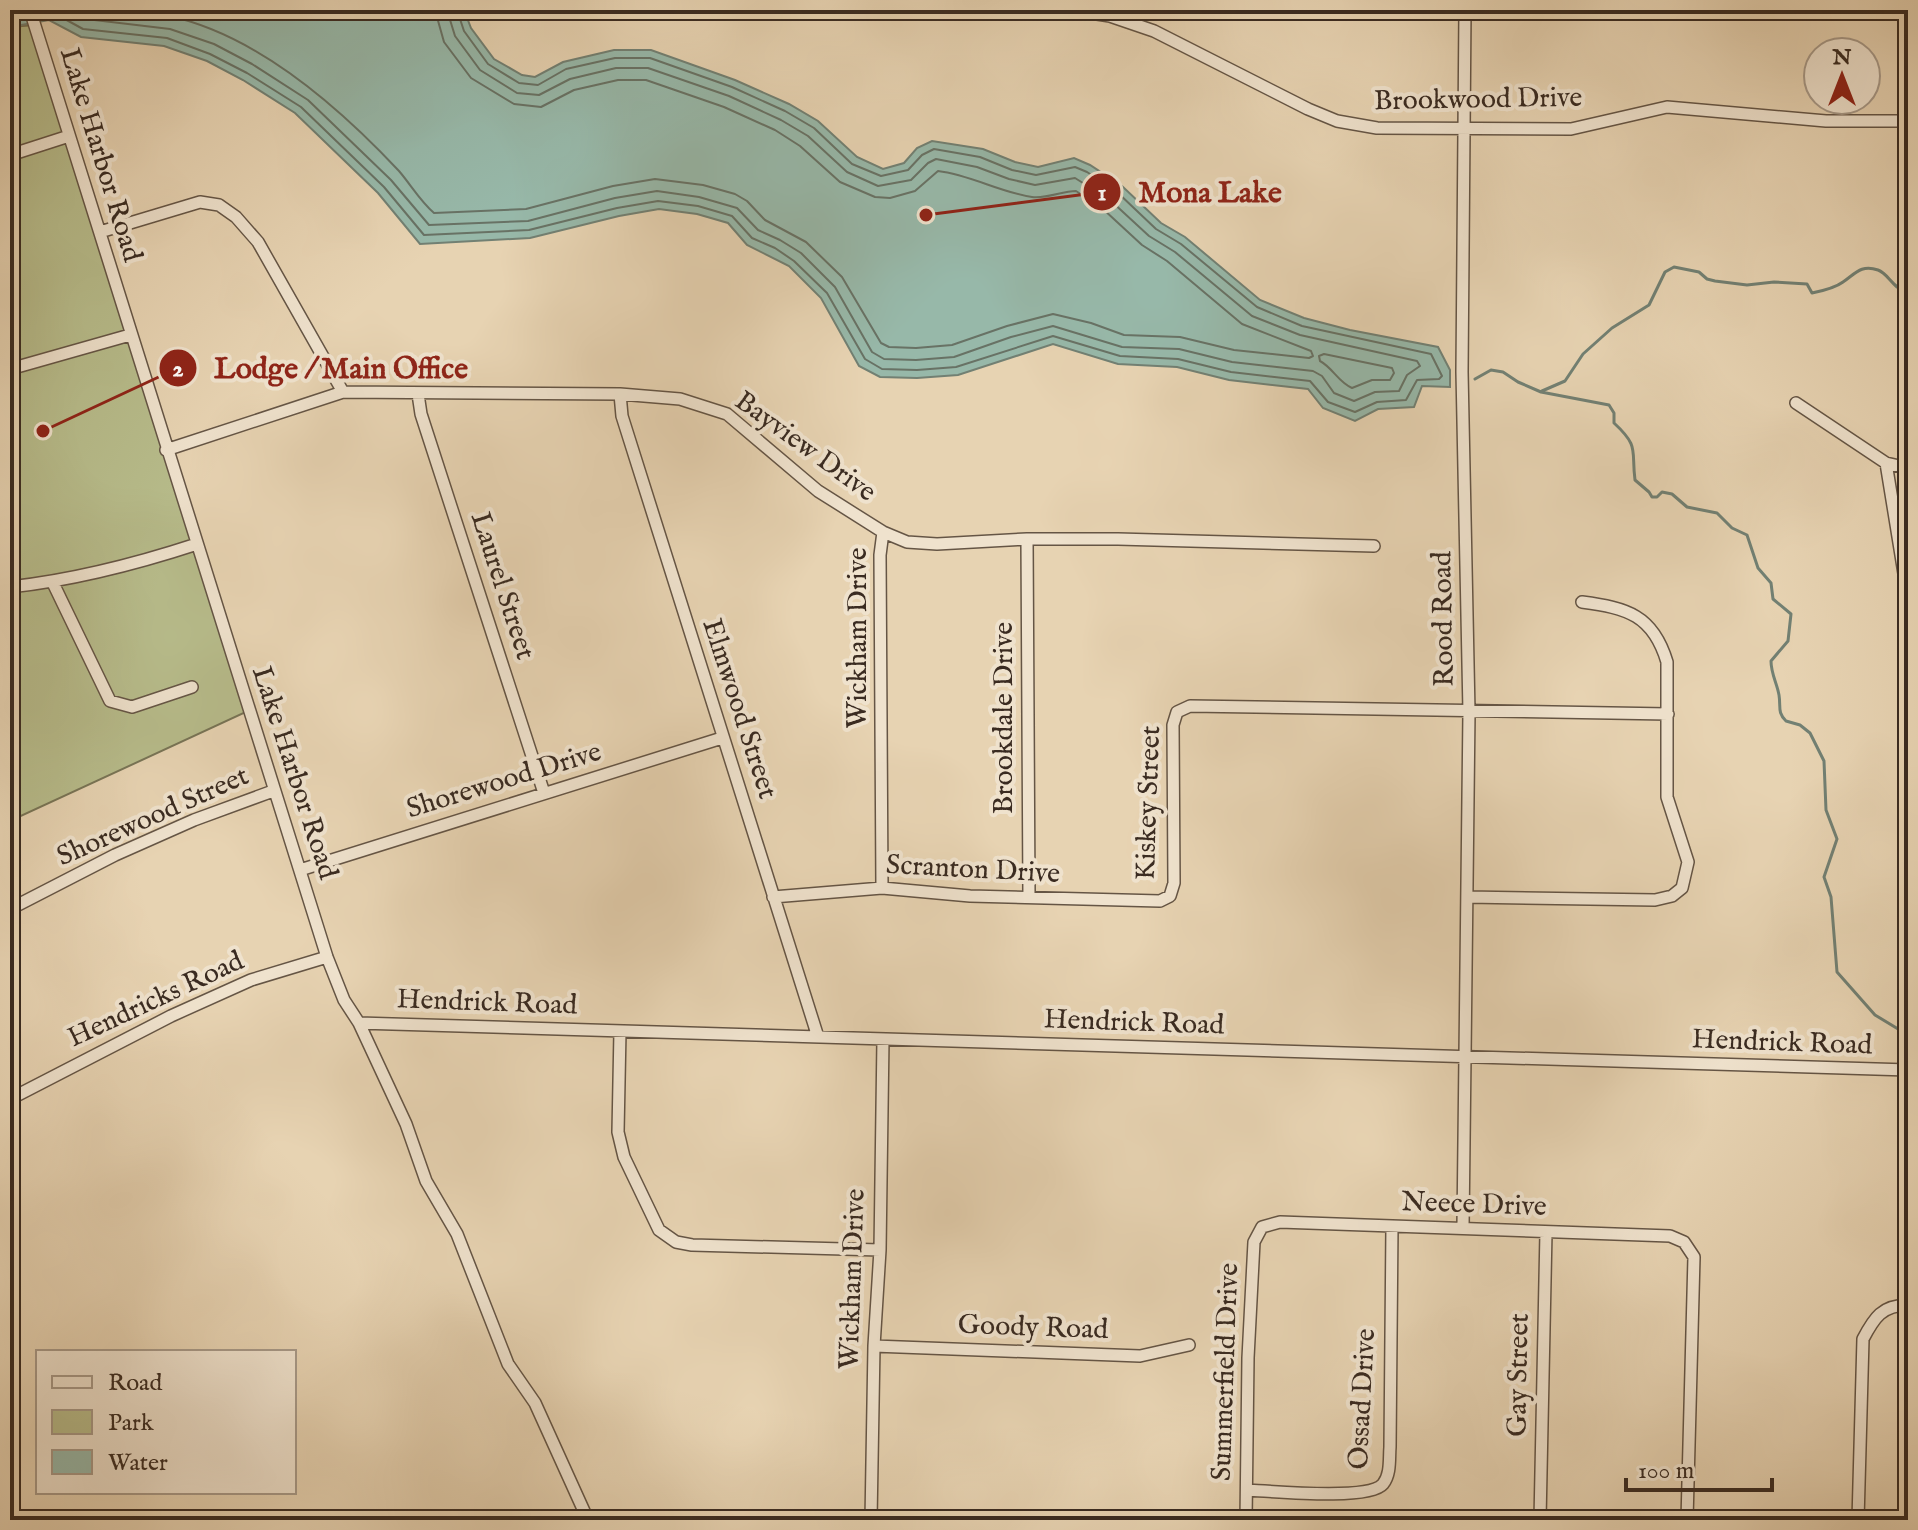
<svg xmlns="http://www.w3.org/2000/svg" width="1918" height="1530" font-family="'IM FELL English',serif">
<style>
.green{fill:#b7bc8b;stroke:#787456;stroke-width:2}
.water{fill:#97b8a9;stroke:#728073;stroke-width:2}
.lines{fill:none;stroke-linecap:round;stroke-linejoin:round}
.shore{stroke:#687265;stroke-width:2}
.stream{stroke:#728073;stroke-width:3}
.minor-casing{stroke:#655545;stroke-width:14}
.minor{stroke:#efe2cd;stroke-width:11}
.labels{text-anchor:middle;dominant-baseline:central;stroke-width:8;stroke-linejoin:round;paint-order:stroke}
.street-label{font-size:28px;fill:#3a2b21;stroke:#efe2cd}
.leader{fill:none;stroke:#8f2418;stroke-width:3}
.callout-dot{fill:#8f2418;stroke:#efe2cd;stroke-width:3}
.mark-label{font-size:24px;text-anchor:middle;font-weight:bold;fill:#fff}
.callout-label{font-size:30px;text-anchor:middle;font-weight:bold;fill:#8f2418;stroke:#efe2cd;stroke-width:8;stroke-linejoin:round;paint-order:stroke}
</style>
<rect width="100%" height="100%" fill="#e7d3b2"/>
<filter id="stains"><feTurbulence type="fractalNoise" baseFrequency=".0025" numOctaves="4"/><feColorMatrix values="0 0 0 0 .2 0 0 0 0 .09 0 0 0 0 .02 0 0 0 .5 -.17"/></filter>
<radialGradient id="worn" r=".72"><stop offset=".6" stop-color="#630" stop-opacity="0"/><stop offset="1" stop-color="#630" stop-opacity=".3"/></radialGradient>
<path class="green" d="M35,25L248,711L10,821V27Z"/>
<path class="water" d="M10,10H464L471,28L494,59L522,75L535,77L563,62L614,50H651L735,80L789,104L818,121L857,157L883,169L904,163L917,148L932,141L983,149L1015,162L1038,167L1074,158L1090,165L1122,186L1161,223L1185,237L1260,300L1304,318L1350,330L1438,347L1450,370V387L1422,386L1414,407L1378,409L1355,421L1323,408L1308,389L1229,380L1177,367L1118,364L1053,344L958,375L917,378L880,377L859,366L821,298L789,266L747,245L728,223L697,214L659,209L619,216L530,238L420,244L378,193L295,113L243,80L207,61L164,46L81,37L49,20L10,27Z"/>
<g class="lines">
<path class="shore" d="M69,10L86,19L170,29L214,44L252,64L308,100L391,180L429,225L528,221L615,198L657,191L699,197L737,208L758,230L780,240L801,253L835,287L872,352L884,359L916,360L954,357L1011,337L1053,326L1122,347L1179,349L1232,362L1313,371L1322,376L1334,393L1354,401L1375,392L1399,391L1407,375L1420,366L1417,361L1300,335L1252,316L1175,252L1149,236L1110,200L1075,178L1035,185L1009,179L977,167L936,159L928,163L911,180L878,186L847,172L808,136L781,120L729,96L648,68H616L570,79L539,95L517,93L480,70L455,36L447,10
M127,10C141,12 155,13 169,16C258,35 339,107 399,171C411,185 420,201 434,213L526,209L613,186L655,179L703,185L735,194L747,201L765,220L806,242L842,277L881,343L889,347L916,348L952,345L1007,326L1053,314L1091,323L1124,335L1180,337L1234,350L1309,358L1313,356L1311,351L1242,324L1167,261L1142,245L1103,209L1076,191C1062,191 1047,199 1032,197C999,192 971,175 938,171L915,191L890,198L875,197L840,182L800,146L775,130L724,107L646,80H618L574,90L541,107L514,104L471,78L444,42L435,10
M39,13L52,12L83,29L167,38L210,54L247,73L301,107L384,187L424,235L529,230L617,208L658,201L698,206L732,216L752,238L775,248L794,261L827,293L865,359L882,369L917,370L956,367L1053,336L1120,356L1178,359L1231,372L1310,381L1328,402L1355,412L1377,402L1406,400L1417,380L1439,379L1442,376L1431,354L1302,326L1257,307L1181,244L1156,229L1117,192L1087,172L1075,167L1036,175L1012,170L980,157L934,149L922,155L908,170L881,176L852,164L814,128L785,111L732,87L650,58H615L566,69L538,85L519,83L488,64L464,31L457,10
M1324,354L1392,368L1394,373L1390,380H1372L1352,388C1338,382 1333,368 1320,361L1319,356Z"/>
<path class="stream" d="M1475,379L1491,370L1503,372L1518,382L1541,392L1609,405L1614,413V423C1640,447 1631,450 1635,480L1649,492L1652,497H1657L1662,492L1672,494L1687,507L1717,513L1732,528L1747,535L1758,568L1771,583L1773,599L1791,614L1788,641L1771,661C1771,674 1777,683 1779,695C1781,707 1777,712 1786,721L1800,725L1810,733L1824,761L1826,810L1837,839L1824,877L1831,897L1837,972L1875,1015L1908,1035
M1542,391L1565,381L1583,354L1612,328L1649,305L1665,272L1674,267L1699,272L1707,279L1715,281L1747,285L1774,282L1807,284L1812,293C1822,291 1835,288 1843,282C1855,274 1861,264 1878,270C1889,274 1891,287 1908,293"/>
<defs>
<path id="minor" d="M30,10L327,957L344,1000L359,1023L406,1124L426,1181L457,1234L508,1364L535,1403L588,1520
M948,10H977
M1071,10L1110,16L1154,31L1308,109L1337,121L1377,128L1571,129L1667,107L1826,121H1908
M10,155L69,136
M100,232L200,202L219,205L236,217L258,242L343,392
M10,369L130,335
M418,394L421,414L544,793
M620,394L622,416L818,1037
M1796,403L1886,463L1908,468
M166,450L343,392L620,394L680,399L727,414L818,491L883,532L907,542L937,544L1027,539H1118L1374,546
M1886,463L1908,598
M1027,539L1029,897
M53,583L110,701L132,707L192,687
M10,587C74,580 136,564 197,544
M300,870L722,738
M882,888L880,555L883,532
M773,897L882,888L970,896L1160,901L1170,896L1174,883L1173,725L1177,712L1190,706L1668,714
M1467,897L1655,900L1672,896L1682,888L1688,862L1667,797V662C1653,615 1627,608 1582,602
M10,909L115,855L194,820L273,791
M359,1023L1908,1070
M620,1031L618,1132L624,1157L659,1230L676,1242L692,1245L880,1250
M10,1099L171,1016L251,980L327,957
M1463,1227L1469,712L1462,372L1465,10
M874,1346L1140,1356L1189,1345
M1247,1490C1272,1491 1369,1501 1383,1484C1391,1474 1389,1459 1390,1447L1392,1226
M871,1520L874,1346L880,1250L883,1039
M1246,1520L1248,1358L1254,1242L1262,1227L1280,1222L1670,1236L1684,1242L1694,1257L1687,1520
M1540,1520L1546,1232
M1858,1520L1863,1339C1874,1318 1882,1305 1908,1305"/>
</defs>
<use href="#minor" class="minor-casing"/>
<use href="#minor" class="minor"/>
</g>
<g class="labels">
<g class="street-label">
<text transform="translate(1478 100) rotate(-1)">Brookwood Drive</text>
<text transform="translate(100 155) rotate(73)">Lake Harbor Road</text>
<text transform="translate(805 447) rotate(36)">Bayview Drive</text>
<text transform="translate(502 586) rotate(72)">Laurel Street</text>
<text transform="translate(1444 619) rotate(-91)">Rood Road</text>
<text transform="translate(858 638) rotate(-90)">Wickham Drive</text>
<text transform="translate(739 709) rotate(72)">Elmwood Street</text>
<text transform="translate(1004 718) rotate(-90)">Brookdale Drive</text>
<text transform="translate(294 773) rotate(72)">Lake Harbor Road</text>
<text transform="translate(504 781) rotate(-17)">Shorewood Drive</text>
<text transform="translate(1149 803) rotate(-88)">Kiskey Street</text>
<text transform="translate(153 817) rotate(-24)">Shorewood Street</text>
<text transform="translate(973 870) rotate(3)">Scranton Drive</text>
<text transform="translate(156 1000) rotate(-25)">Hendricks Road</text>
<text transform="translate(487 1003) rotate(2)">Hendrick Road</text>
<text transform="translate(1134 1023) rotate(2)">Hendrick Road</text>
<text transform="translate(1782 1043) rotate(2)">Hendrick Road</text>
<text transform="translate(1474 1205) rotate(2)">Neece Drive</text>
<text transform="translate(853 1279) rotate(-88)">Wickham Drive</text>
<text transform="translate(1033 1328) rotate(2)">Goody Road</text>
<text transform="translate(1226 1372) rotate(-88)">Summerfield Drive</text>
<text transform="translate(1519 1375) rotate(-89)">Gay Street</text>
<text transform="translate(1363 1399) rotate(-87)">Ossad Drive</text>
</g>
</g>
<path class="leader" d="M926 215L1102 192M43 431L178 368"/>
<g class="callout-dot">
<circle cx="926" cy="215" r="8"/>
<circle cx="43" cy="431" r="8"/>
<circle cx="1102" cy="192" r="20"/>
<circle cx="178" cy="368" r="20"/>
</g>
<g class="mark-label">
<text x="1102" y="200">1</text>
<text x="178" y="376">2</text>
</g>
<g class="callout-label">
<text x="1210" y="202">Mona Lake</text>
<text x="341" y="378">Lodge / Main Office</text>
</g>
<rect width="1918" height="1530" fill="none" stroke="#e7d3b2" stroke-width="40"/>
<rect x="12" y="12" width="1894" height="1506" fill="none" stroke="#3a2b21" stroke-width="4"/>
<rect x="20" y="20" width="1878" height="1490" fill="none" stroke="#3a2b21" stroke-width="2"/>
<rect x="36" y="1350" width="260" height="144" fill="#efe2cd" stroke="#a79988" stroke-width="2"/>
<rect x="52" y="1376" width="40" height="12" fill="#efe2cd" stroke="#a79988" stroke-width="2"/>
<text x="108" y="1390" font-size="24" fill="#3a2b21">Road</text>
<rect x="52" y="1410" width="40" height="24" fill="#b7bc8b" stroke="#a79988" stroke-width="2"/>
<text x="108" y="1430" font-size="24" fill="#3a2b21">Park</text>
<rect x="52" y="1450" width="40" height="24" fill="#97b8a9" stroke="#a79988" stroke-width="2"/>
<text x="108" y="1470" font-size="24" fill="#3a2b21">Water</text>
<g transform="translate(1842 76)"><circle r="38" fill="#efe2cd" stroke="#a79988" stroke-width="2"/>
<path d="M0-6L14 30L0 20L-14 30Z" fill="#8f2418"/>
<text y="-12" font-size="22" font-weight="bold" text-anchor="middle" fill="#3a2b21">N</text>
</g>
<path d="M1626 1478v12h146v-12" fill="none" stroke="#3a2b21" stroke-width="4"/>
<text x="1638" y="1478" font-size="24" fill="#3a2b21" stroke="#efe2cd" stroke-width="6" paint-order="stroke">100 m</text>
<rect width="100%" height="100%" filter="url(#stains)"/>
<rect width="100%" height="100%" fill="url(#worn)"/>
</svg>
